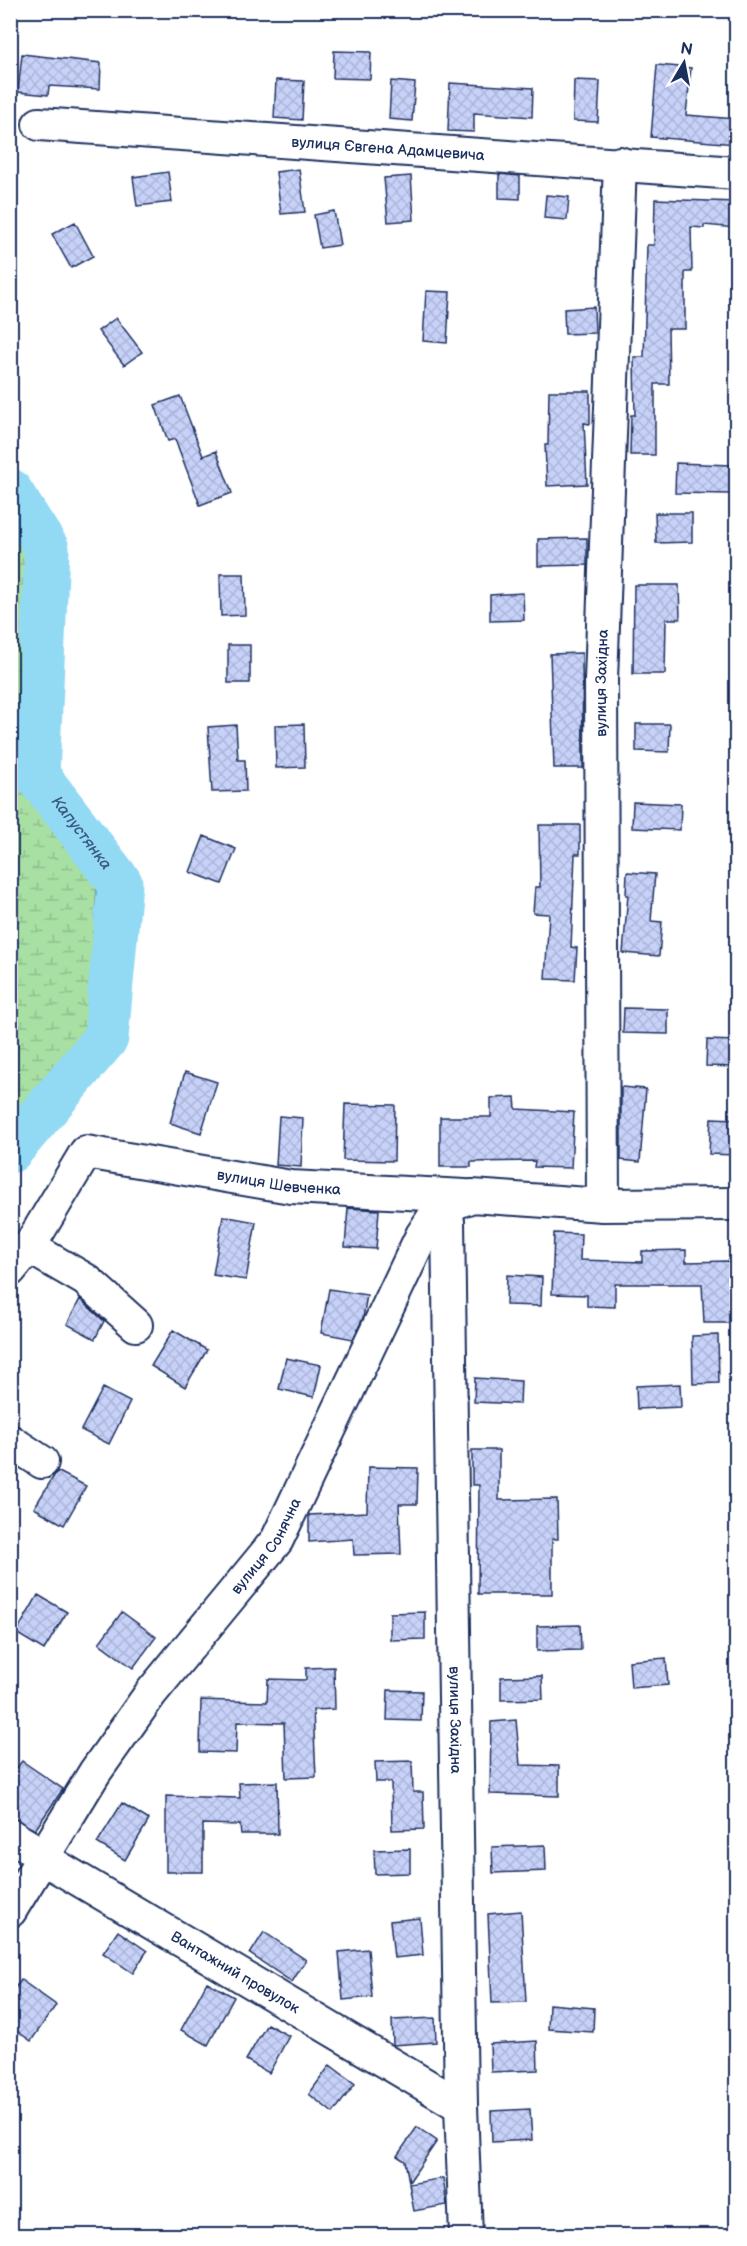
<svg xmlns="http://www.w3.org/2000/svg" width="747" height="2246" font-family="'Balsamiq Sans',sans-serif">
<style>
.wetland{fill:url(#wetland-marsh);stroke:#628780;stroke-width:1.5}
.lines{fill:none;stroke-linecap:round;stroke-linejoin:round}
.river{stroke:#92d9f4;stroke-width:45}
.building{fill:url(#building-cross-hatch);stroke:#1b2f5e;stroke-width:1.5}
.minor-casing{stroke:#1b2f5e;stroke-width:36}
.minor{stroke:#fff;stroke-width:32}
.labels{text-anchor:middle;dominant-baseline:central;stroke-width:4.5;stroke-linejoin:round;paint-order:stroke}
.street-label{font-size:15px;fill:#1b2f5e;stroke:#fff}
.water-label{font-size:16px;font-style:italic;fill:#395a84;stroke:#fff}
</style>
<defs>
<pattern id="wetland-marsh" width="20" height="14" patternUnits="userSpaceOnUse" patternTransform="scale(1.5)"><rect width="20" height="14" fill="#a8dfa3"/><path d="M1 5h8M5 5V1M11 12h8M15 12V8" fill="none" stroke="#90c08f"/></pattern>
<pattern id="building-cross-hatch" width="8" height="8" patternUnits="userSpaceOnUse" patternTransform="scale(1.5)"><rect width="8" height="8" fill="#c8d2f9"/><path d="M0 0l8 8M0 8l8-8" fill="none" stroke="#abb5d8"/></pattern>
</defs>
<rect width="100%" height="100%" fill="#fff"/>
<filter id="ink" filterUnits="userSpaceOnUse"><feTurbulence type="fractalNoise" baseFrequency=".0167" numOctaves="2"/><feDisplacementMap in="SourceGraphic" scale="12" xChannelSelector="R" yChannelSelector="G"/><feConvolveMatrix kernelMatrix="1 2 1 2 8 2 1 2 1" color-interpolation-filters="sRGB"/></filter>
<g filter="url(#ink)">
<path class="wetland" d="M11,513L26,535L25,786L97,883L90,1029L11,1123Z"/>
<g class="lines">
<path class="river" id="s1" d="M10,491L47,549L37,775L120,883L106,1038L10,1151"/>
</g>
<path class="building" d="M334,51L371,52L370,79L333,78Z
M22,54L101,63L100,89L49,86L48,95L18,92Z
M657,65L691,68L686,115L736,119V144L651,137Z
M276,80L304,81L302,120L274,118Z
M574,80L600,81L598,122L573,121Z
M391,81L415,83L412,121L389,119Z
M450,83L533,88L532,117L474,113V132L448,131Z
M299,169L305,212L281,214L276,172Z
M168,172L172,202L137,206L133,177Z
M499,174L520,176V199L499,198Z
M411,176L414,220L388,222L384,178Z
M546,195L569,197L567,220L544,218Z
M655,199L736,202V228L704,225V228L691,227L692,272H685V329H668L669,384H655V455H630L631,415H635L634,357H644L647,245H654Z
M334,211L340,245L320,248L314,215Z
M75,222L93,256L71,268L52,234Z
M426,291L450,292L447,343L423,341Z
M594,307L595,333L565,334L564,309Z
M116,318L142,352L124,365L98,331Z
M549,391H590V424L584,423L587,484L547,486L545,445H548Z
M180,396L203,456L216,451L232,493L200,505L175,439L168,441L155,405Z
M676,463L731,465V494L675,493Z
M655,513H692V542L656,543Z
M587,538V565L538,566V539Z
M220,574H244L245,615L221,616Z
M634,585H679L680,619H666L665,674H633Z
M523,593L524,620L490,621V595Z
M228,645H250V683H228Z
M582,653L583,768H554L550,654Z
M304,724L305,767L276,768L275,725Z
M636,724H670L669,752L636,751Z
M236,725L238,760H245L246,791L212,792L208,727Z
M633,802L681,804L680,830L632,828Z
M539,825H580V854H575L571,947L577,948L575,980L545,979L549,914L533,913L535,887H540Z
M204,836L236,849L222,884L190,872Z
M627,872L655,874L651,921L662,922L659,956L623,953L628,895H626Z
M624,1008L668,1009V1034L623,1033Z
M707,1040L736,1041V1067L706,1066Z
M185,1072L217,1082L201,1133L170,1123Z
M621,1087L646,1089L640,1162L621,1160Z
M515,1097L516,1109L574,1112L571,1168L534,1167L535,1161L471,1162V1167H440V1117H491V1098Z
M345,1104L395,1105L394,1161L343,1160Z
M279,1116L303,1118L301,1167L276,1165Z
M711,1118L736,1119V1155L709,1154Z
M348,1208L379,1210L376,1249L345,1247Z
M223,1216L256,1222L246,1280L213,1275Z
M554,1233L581,1234L580,1260L642,1262V1251L686,1250V1262L729,1261L731,1323H704L702,1284H615V1307L587,1306V1295L552,1294Z
M507,1275L542,1277L541,1306L506,1305Z
M329,1289L367,1295L363,1318L353,1339L321,1333Z
M80,1299L104,1321L95,1339L67,1324Z
M173,1330L207,1350L185,1387L151,1366Z
M718,1335L719,1383L693,1384L692,1336Z
M286,1358L321,1365L314,1397L279,1389Z
M475,1378L521,1381L520,1404L474,1402Z
M680,1384L681,1407L637,1409L636,1386Z
M103,1388L130,1402L109,1444L81,1430Z
M472,1450H499V1500L557,1499L558,1539H552V1594H478L479,1485H472Z
M368,1467L418,1468L417,1504H399L401,1554L354,1555L353,1539L309,1542V1515L367,1512Z
M57,1471L86,1486L64,1525L34,1508Z
M38,1595L67,1612L44,1650L16,1633Z
M122,1612L156,1637L133,1668L99,1643Z
M425,1612V1639L390,1640V1613Z
M580,1625L581,1650L537,1651V1626Z
M666,1658L668,1685L631,1688L629,1661Z
M334,1667L335,1709L313,1710L316,1777L286,1778L284,1723L237,1722L236,1753L200,1752L201,1700L267,1702L268,1679L306,1680V1668Z
M542,1676L543,1699L501,1700V1677Z
M388,1690L422,1691L421,1721L387,1720Z
M516,1720L520,1765L559,1766V1796L490,1794L491,1722Z
M22,1761L63,1789L35,1830L10,1817V1777Z
M412,1761L413,1792H423L424,1829L392,1830L391,1782H376L375,1762Z
M277,1782L278,1834H241L240,1825L203,1824V1872H166V1796L240,1798L239,1783Z
M122,1803L149,1820L125,1860L97,1843Z
M545,1845L546,1871L493,1873L492,1847Z
M410,1849V1873L375,1874L374,1850Z
M521,1911L526,2002L492,2003L488,1914Z
M420,1918L423,1955L394,1958L390,1921Z
M118,1931L147,1951L133,1973L103,1953Z
M264,1932L306,1960L292,1982L250,1954Z
M368,1949L372,1997L343,2000L339,1952Z
M21,1980L56,2005L31,2041L10,2026V1994Z
M207,1982L234,1997L208,2045L181,2030Z
M549,2004L594,2008L593,2032L548,2029Z
M435,2018L436,2042L393,2045L392,2020Z
M267,2024L289,2036L269,2073L246,2060Z
M537,2041L538,2070L491,2072L490,2044Z
M330,2065L355,2084L333,2113L309,2094Z
M530,2109L532,2140L492,2142L491,2111Z
M417,2127L437,2141L409,2182L405,2161L397,2156Z
M443,2178L447,2205L414,2211L409,2184Z"/>
<g class="lines">
<defs>
<g id="minor">
<path id="s2" d="M39,124L736,173"/>
<path id="s3" d="M603,1205L601,680L620,163"/>
<path id="s4" d="M439,1209L448,1221L461,2106L466,2236"/>
<path d="M29,1247L86,1280L136,1325"/>
<path id="s5" d="M10,1270L29,1247L86,1152L291,1187L465,1196"/>
<path d="M10,1441L42,1462"/>
<path id="s6" d="M10,1835C26,1846 43,1853 56,1866L461,2106"/>
<path id="s7" d="M10,1911L95,1772L151,1693L277,1540L422,1235L439,1209L472,1196L603,1205L736,1204"/>
</g>
</defs>
<use href="#minor" class="minor-casing"/>
<use href="#minor" class="minor"/>
</g>
</g>
<g class="labels">
<g class="street-label">
<text stroke="none"><textPath href="#s2" startOffset="350">вулиця Євгена Адамцевича</textPath></text>
<text stroke="none"><textPath href="#s3" startOffset="522">вулиця Західна</textPath></text>
<text stroke="none"><textPath href="#s5" startOffset="336">вулиця Шевченка</textPath></text>
<text stroke="none"><textPath href="#s7" startOffset="447">вулиця Сонячна</textPath></text>
<text stroke="none"><textPath href="#s4" startOffset="514">вулиця Західна</textPath></text>
<text stroke="none"><textPath href="#s6" startOffset="264">Вантажний провулок</textPath></text>
</g>
<g class="water-label">
<text stroke="none"><textPath href="#s1" startOffset="368">Капустянка</textPath></text>
</g>
</g>
<rect width="747" height="2246" fill="none" stroke="#fff" stroke-width="36"/>
<rect x="18" y="18" width="711" height="2210" fill="none" stroke="#1b2f5e" stroke-width="2" filter="url(#ink)"/>
<g transform="translate(684 63) rotate(10)" stroke="#ffffff" stroke-width="4.5" paint-order="stroke">
<path d="M0-4.5L10 22L0 15L-10 22Z" fill="#1b2f5e"/>
<text y="-9" font-size="16" font-weight="bold" text-anchor="middle" fill="#1b2f5e">N</text>
</g>
</svg>
